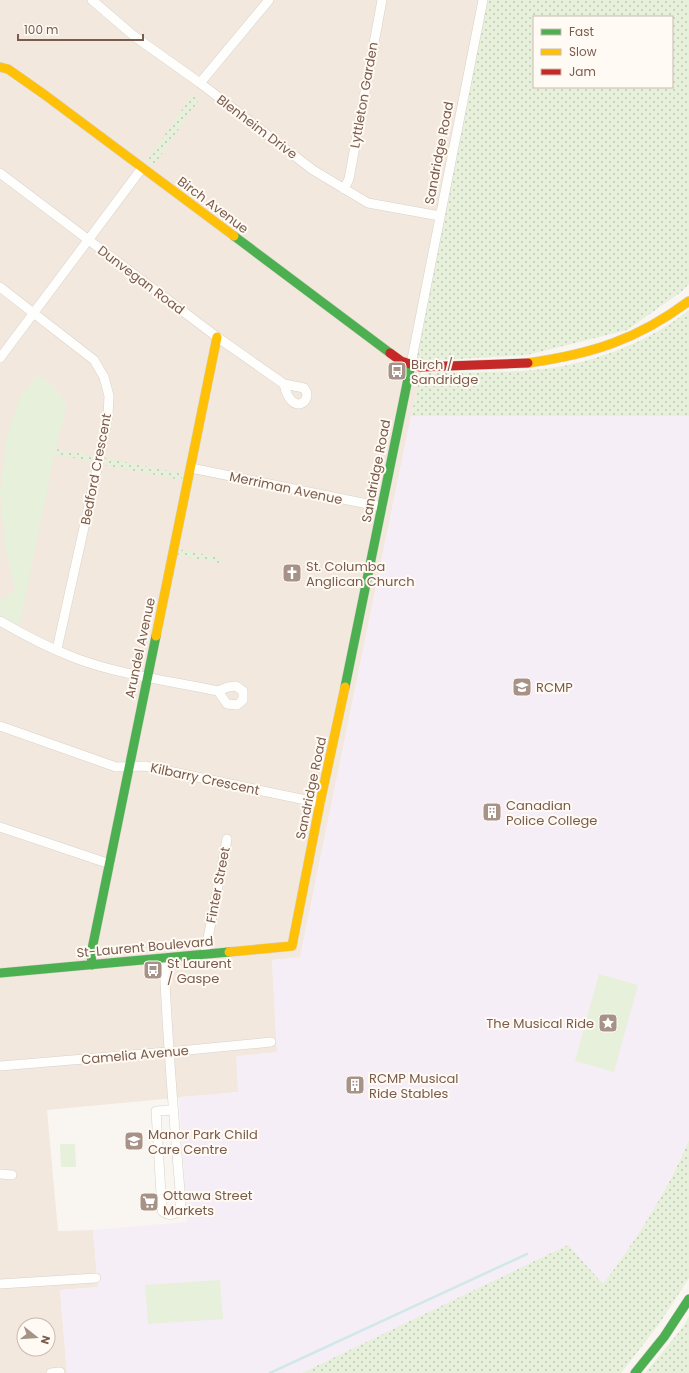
<svg xmlns="http://www.w3.org/2000/svg" width="689" height="1373" font-family="Poppins,sans-serif">
<style>
.residential{fill:#f2e8de;fill-rule:evenodd}
.education{fill:#f6eef6}
.grass{fill:url(#grass-dots);fill-rule:evenodd}
.green{fill:#e7f0db}
.lines{fill:none;stroke-linecap:round;stroke-linejoin:round}
.stream{stroke:#d0e8ea;stroke-width:2.5}
.street-casing{stroke:#d7d1cb;stroke-width:10}
.fast-casing{stroke:#d9d2cb;stroke-width:10}
.slow-casing{stroke:#d9d2cb;stroke-width:10}
.jam-casing{stroke:#d9d2cb;stroke-width:10}
.street{stroke:#fefefd;stroke-width:9}
.fast{stroke:#4caf50;stroke-width:9}
.slow{stroke:#ffc107;stroke-width:9}
.jam{stroke:#c62828;stroke-width:9}
.labels{text-anchor:middle;dominant-baseline:central;stroke-width:4;stroke-linejoin:round;paint-order:stroke}
.street-label{font-size:13px;fill:#7a5c4d;stroke:#fffaf3}
.poi-label{font-size:13px;fill:#7a5c4d;stroke:#fffaf3;text-anchor:start}
</style>
<defs>
<pattern id="grass-dots" width="8" height="8" patternUnits="userSpaceOnUse"><rect width="8" height="8" fill="#e7f0db"/><path d="M2 2h.1M6 6h.1" fill="none" stroke="#c0c6b4" stroke-width="1.8" stroke-linecap="round"/></pattern>
</defs>
<rect width="100%" height="100%" fill="#f9f5f0"/>
<path class="residential" d="M0,0H479L410,347L424,361L411,416L300,958L272,960L277,1052L238,1092L47,1110L58,1231L93,1230L98,1287L60,1290L67,1373H0ZM24,1325H48V1349H24Z"/>
<path class="education" d="M411,416H689V1140L659,1201L642,1230L622,1258L603,1284L527,1373H67L60,1290L98,1287L93,1230L187,1222L179,1097L238,1092L236,1056L277,1052L272,960L300,957Z"/>
<path class="grass" d="M479,0H689V284L681,292L627,330L527,355L424,361L410,347ZM534,17H672V87H534Z
M192,95L199,100L154,165L147,161Z
M689,310V416H411L420,377L427,373C463,372 499,373 534,370C587,366 648,343 689,310Z
M56,449L98,457L97,463L55,454Z
M105,458L183,474L181,480L104,465Z
M178,549L221,558L220,563L177,555Z
M689,1140V1278L659,1324L621,1373H302L568,1245L603,1284C637,1239 667,1192 689,1140Z
M689,1316V1373H645L683,1327Z"/>
<path class="green" d="M38,374L52,385L67,404L55,452L18,632L0,621V601L15,590L5,545L0,492L7,435L19,399Z
M599,974L638,985L614,1072L575,1061Z
M60,1144H75L76,1167H61Z
M220,1280L223,1319L148,1324L145,1285Z"/>
<g class="lines">
<path class="stream" d="M270,1373L527,1254"/>
<defs>
<path id="street" d="M92,0L134,36L200,83L313,170L368,203L440,216
M200,83L269,0
M0,173L217,337L284,384L304,388C315,401 291,418 284,384
M344,189L349,179L382,0
M0,287L94,360L104,377L109,396L108,415L99,460L57,649
M0,358L142,168
M411,364L483,0
M191,468L382,507
M0,621C24,635 49,648 75,658C120,675 170,681 218,691L228,687L236,686L243,691V700L237,705L227,704L218,691
M0,726L116,767L145,766L320,803
M0,827L110,864
M205,954L227,839
M164,958C167,1040 174,1121 181,1202C179,1214 171,1218 162,1211L156,1111L173,1110
M0,1066L168,1052L271,1042
M0,1174L12,1175
M0,1284L96,1278
M51,1373L60,1372"/>
<path id="fast" d="M234,236L390,353
M345,687L411,364
M92,965L91,954L156,636
M0,973L229,952
M635,1373L664,1337L689,1299"/>
<path id="slow" d="M0,67L8,69L45,95L234,236
M528,363C591,354 637,340 689,301
M156,636L217,337
M229,952L292,946L320,803L345,687"/>
<path id="jam" d="M390,353L401,361L420,367L528,363"/>
</defs>
<use href="#street" class="street-casing"/>
<use href="#fast" class="fast-casing"/>
<use href="#slow" class="slow-casing"/>
<use href="#jam" class="jam-casing"/>
<use href="#street" class="street"/>
<use href="#fast" class="fast"/>
<use href="#slow" class="slow"/>
<use href="#jam" class="jam"/>
</g>
<defs>
<symbol id="bus-square" viewBox="-11 -11 22 22"><rect x="-9" y="-9" width="18" height="18" rx="4" fill="#a69286" stroke="#fffaf3"/><path d="M-5-6H5V4H4V6H2V4H-2V6H-4V4H-5ZM-3.5-4V0h7V-4ZM-3.5 1.2v1.5H-2V1.2ZM2 1.2v1.5H3.5V1.2Z" fill="#fff"/></symbol>
<symbol id="church-square" viewBox="-11 -11 22 22"><rect x="-9" y="-9" width="18" height="18" rx="4" fill="#a69286" stroke="#fffaf3"/><path d="M-1.2-6h2.4v3.5h3.3v2.4h-3.3V6h-2.4V-.1h-3.3v-2.4h3.3Z" fill="#fff"/></symbol>
<symbol id="university-square" viewBox="-11 -11 22 22"><rect x="-9" y="-9" width="18" height="18" rx="4" fill="#a69286" stroke="#fffaf3"/><path d="M0-5L7-2L0 1L-7-2ZM-4 1L0 2.5L4 1V4Q0 6-4 4Z" fill="#fff"/></symbol>
<symbol id="building-square" viewBox="-11 -11 22 22"><rect x="-9" y="-9" width="18" height="18" rx="4" fill="#a69286" stroke="#fffaf3"/><path d="M-4-6H4V6H1V3H-1V6H-4ZM-2.5-4.3h1.7v1.8h-1.7ZM.8-4.3h1.7v1.8H.8ZM-2.5-1h1.7V.8h-1.7ZM.8-1h1.7V.8H.8Z" fill="#fff"/></symbol>
<symbol id="sight-square" viewBox="-11 -11 22 22"><rect x="-9" y="-9" width="18" height="18" rx="4" fill="#a69286" stroke="#fffaf3"/><path d="M0-6L1.8-2.2L6-1.7L2.9 1.2L3.7 5.4L0 3.3L-3.7 5.4L-2.9 1.2L-6-1.7L-1.8-2.2Z" fill="#fff"/></symbol>
<symbol id="school-square" viewBox="-11 -11 22 22"><rect x="-9" y="-9" width="18" height="18" rx="4" fill="#a69286" stroke="#fffaf3"/><path d="M0-5L7-2L0 1L-7-2ZM-4 1L0 2.5L4 1V4Q0 6-4 4Z" fill="#fff"/></symbol>
<symbol id="supermarket-square" viewBox="-11 -11 22 22"><rect x="-9" y="-9" width="18" height="18" rx="4" fill="#a69286" stroke="#fffaf3"/><path d="M-6-5.5h2.5l.6 2H6L4.5 2H-2.5L-4.4-4H-6ZM-1.5 3.2a1.3 1.3 0 1 0 .1 0ZM3 3.2a1.3 1.3 0 1 0 .1 0Z" fill="#fff"/></symbol>
</defs>
<g fill-rule="evenodd">
<use href="#bus-square" x="386" y="360" width="22" height="22"/>
<use href="#church-square" x="281" y="562" width="22" height="22"/>
<use href="#university-square" x="511" y="676" width="22" height="22"/>
<use href="#building-square" x="481" y="801" width="22" height="22"/>
<use href="#bus-square" x="142" y="959" width="22" height="22"/>
<use href="#sight-square" x="597" y="1012" width="22" height="22"/>
<use href="#building-square" x="344" y="1074" width="22" height="22"/>
<use href="#school-square" x="123" y="1130" width="22" height="22"/>
<use href="#supermarket-square" x="138" y="1191" width="22" height="22"/>
</g>
<g class="labels">
<g class="street-label">
<text transform="translate(364 95) rotate(-80)">Lyttleton Garden</text>
<text transform="translate(257 127) rotate(37)">Blenheim Drive</text>
<text transform="translate(439 153) rotate(-79)">Sandridge Road</text>
<text transform="translate(213 205) rotate(37)">Birch Avenue</text>
<text transform="translate(141 280) rotate(37)">Dunvegan Road</text>
<text transform="translate(96 469) rotate(-79)">Bedford Crescent</text>
<text transform="translate(376 471) rotate(-79)">Sandridge Road</text>
<text transform="translate(286 488) rotate(12)">Merriman Avenue</text>
<text transform="translate(140 648) rotate(-78)">Arundel Avenue</text>
<text transform="translate(205 779) rotate(12)">Kilbarry Crescent</text>
<text transform="translate(311 788) rotate(-78)">Sandridge Road</text>
<text transform="translate(218 885) rotate(-79)">Finter Street</text>
<text transform="translate(145 947) rotate(-5)">St-Laurent Boulevard</text>
<text transform="translate(135 1055) rotate(-5)">Camelia Avenue</text>
</g>
<g class="poi-label">
<text x="411" y="364">Birch /<tspan x="411" dy="15">Sandridge</tspan></text>
<text x="306" y="566">St. Columba<tspan x="306" dy="15">Anglican Church</tspan></text>
<text x="536" y="687">RCMP</text>
<text x="506" y="805">Canadian<tspan x="506" dy="15">Police College</tspan></text>
<text x="167" y="963">St Laurent<tspan x="167" dy="15">/ Gaspe</tspan></text>
<text x="594" y="1023" text-anchor="end">The Musical Ride</text>
<text x="369" y="1078">RCMP Musical<tspan x="369" dy="15">Ride Stables</tspan></text>
<text x="148" y="1134">Manor Park Child<tspan x="148" dy="15">Care Centre</tspan></text>
<text x="163" y="1195">Ottawa Street<tspan x="163" dy="15">Markets</tspan></text>
</g>
</g>
<rect x="533" y="16" width="140" height="72" fill="#fffaf3" stroke="#cabbb1"/>
<rect x="541" y="29" width="20" height="6" fill="#4caf50" stroke="#cabbb1"/>
<text x="569" y="36" font-size="12" fill="#7a5c4d">Fast</text>
<rect x="541" y="49" width="20" height="6" fill="#ffc107" stroke="#cabbb1"/>
<text x="569" y="56" font-size="12" fill="#7a5c4d">Slow</text>
<rect x="541" y="69" width="20" height="6" fill="#c62828" stroke="#cabbb1"/>
<text x="569" y="76" font-size="12" fill="#7a5c4d">Jam</text>
<g transform="translate(36 1337) rotate(107)"><circle r="19" fill="#fffaf3" stroke="#cabbb1"/>
<path d="M0-3L7 15L0 10L-7 15Z" fill="#a69286"/>
<text y="-6" font-size="11" font-weight="bold" text-anchor="middle" fill="#7a5c4d">N</text>
</g>
<path d="M18 34v6h125v-6" fill="none" stroke="#7a5c4d" stroke-width="2"/>
<text x="24" y="34" font-size="12" fill="#7a5c4d" stroke="#fffaf3" stroke-width="3" paint-order="stroke">100 m</text>
</svg>
